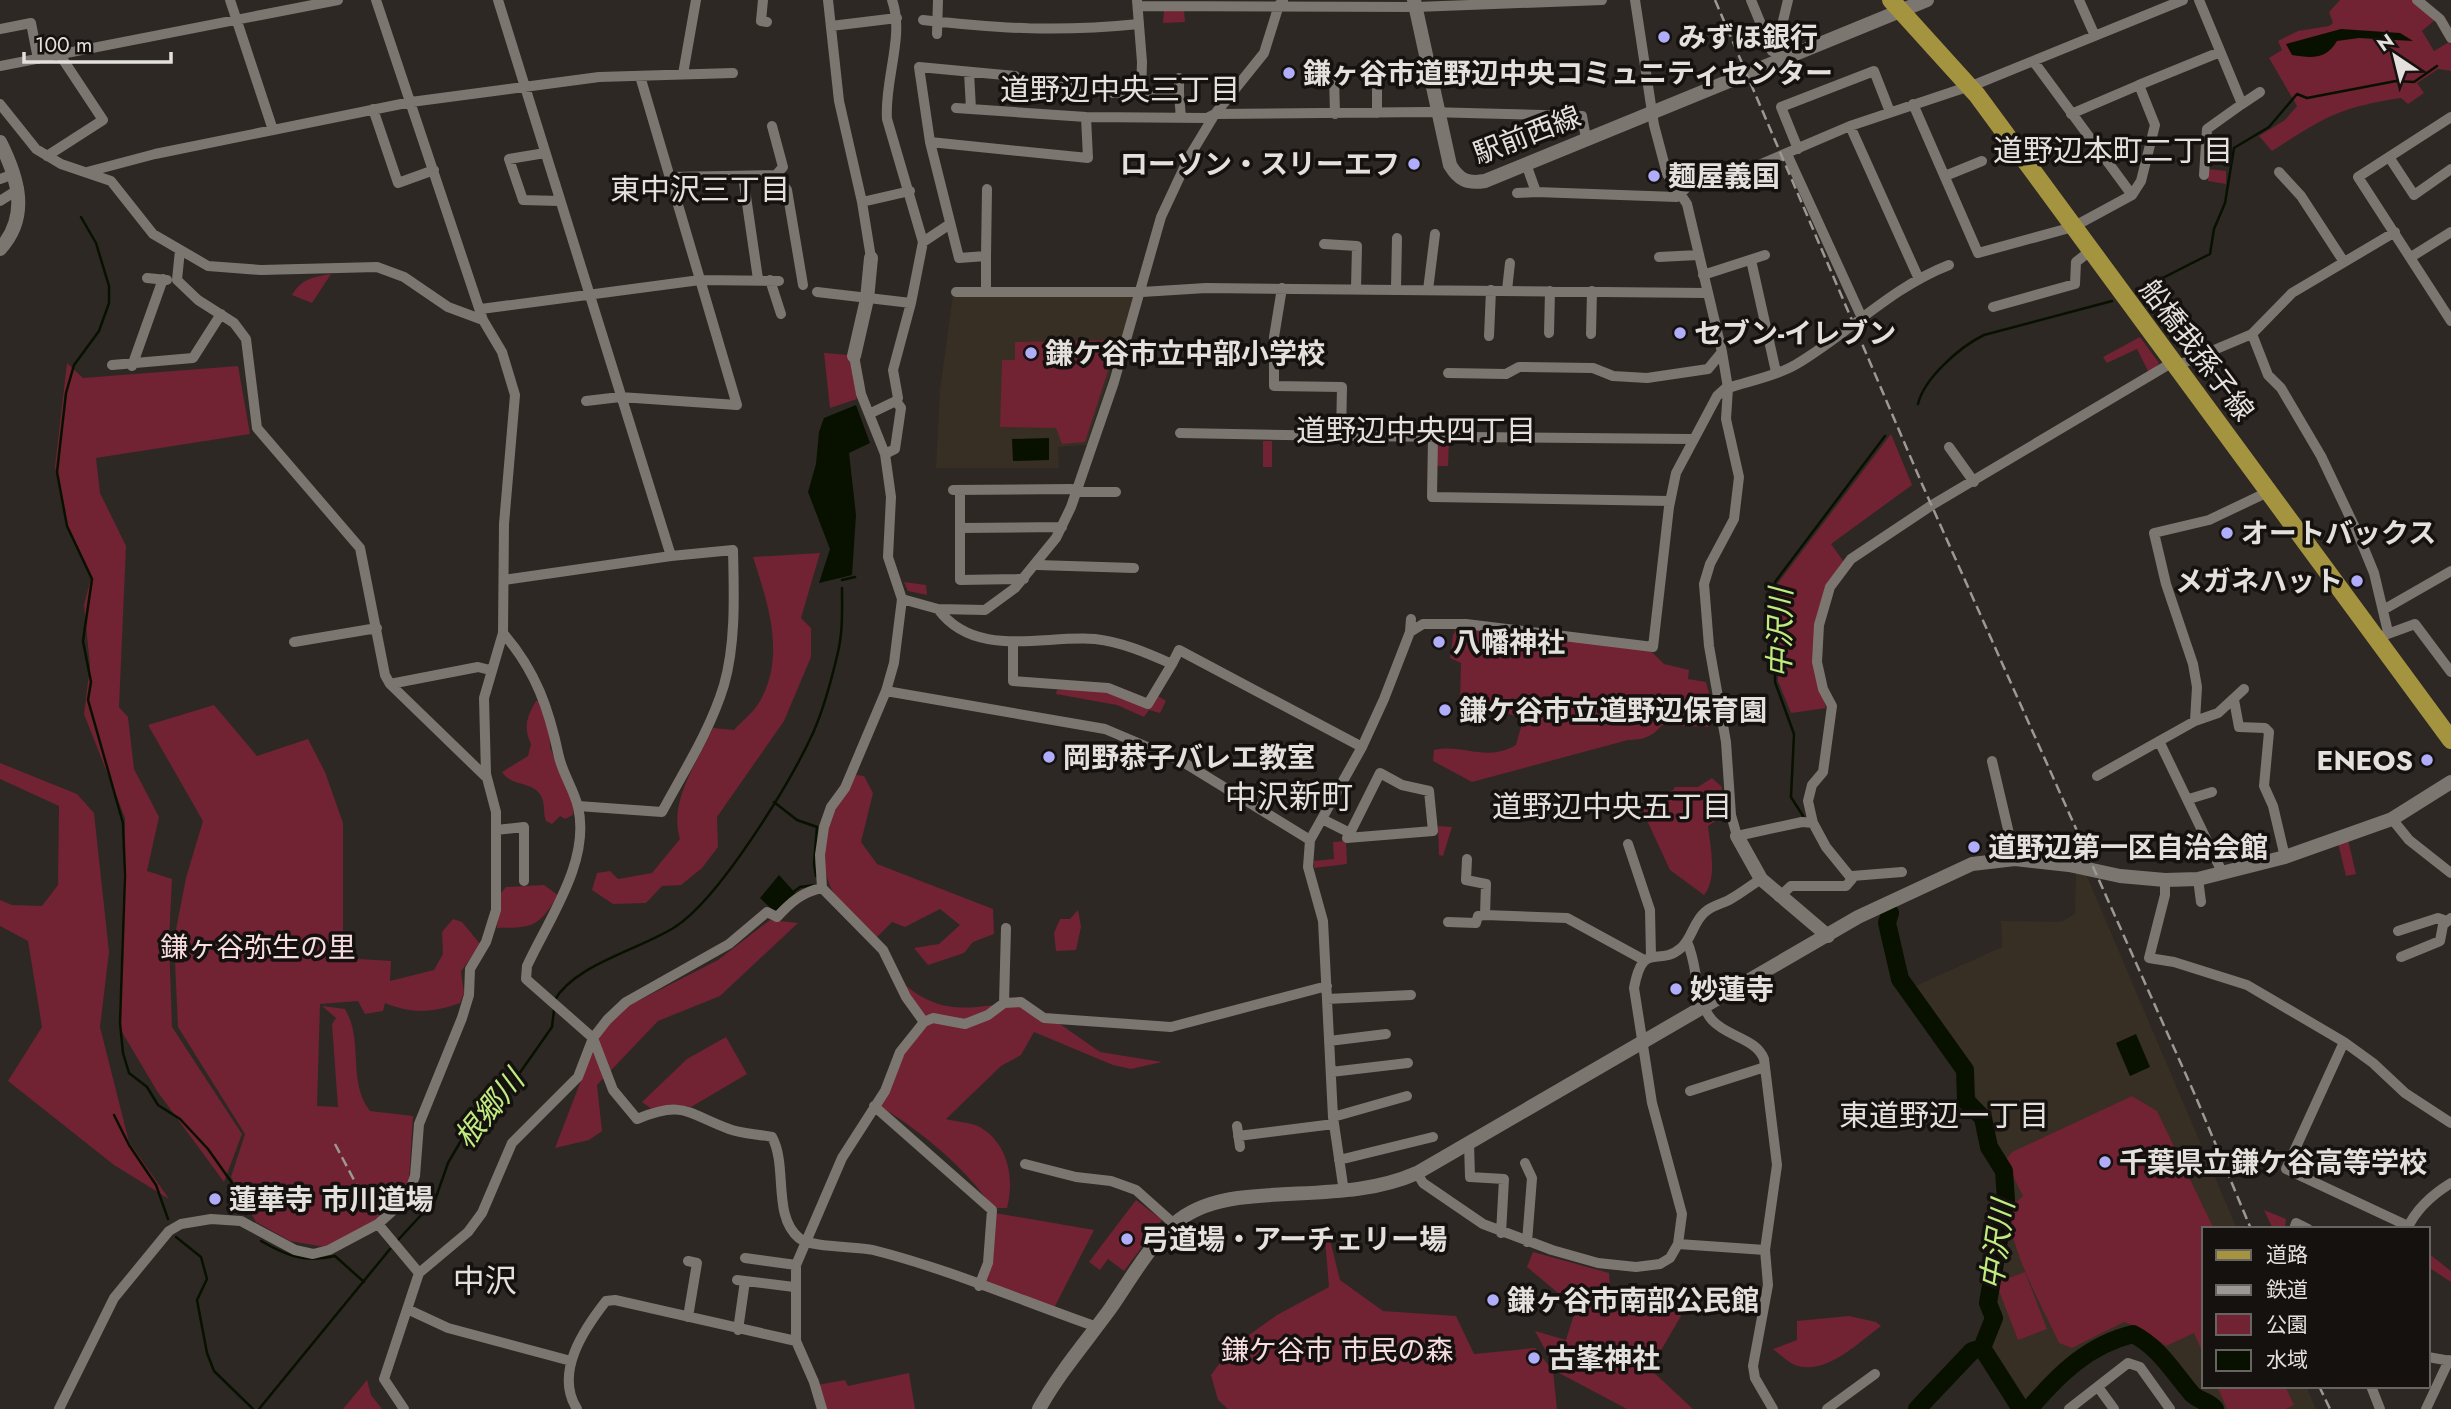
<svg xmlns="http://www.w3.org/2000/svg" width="2451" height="1409" font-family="Jost,'Noto Sans JP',sans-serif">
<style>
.built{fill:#372e24}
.green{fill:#712233}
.water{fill:#081100}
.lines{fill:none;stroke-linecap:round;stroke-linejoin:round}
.stream{stroke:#081100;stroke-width:2.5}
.river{stroke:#081100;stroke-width:18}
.minor{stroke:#7c7670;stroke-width:10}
.tertiary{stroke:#7c7670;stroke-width:14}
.primary{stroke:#a4933f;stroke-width:18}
.rail{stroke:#9c9894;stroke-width:2.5;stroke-dasharray:10 5;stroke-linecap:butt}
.poi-dot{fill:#b0aefa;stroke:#14110f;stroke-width:2.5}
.labels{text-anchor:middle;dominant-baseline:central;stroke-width:7;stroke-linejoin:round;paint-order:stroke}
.poi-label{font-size:28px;font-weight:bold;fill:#e3e0dd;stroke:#14110f;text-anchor:start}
.street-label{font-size:28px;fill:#e3e0dd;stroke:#14110f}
.park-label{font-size:28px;fill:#f7dddf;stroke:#14110f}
.neighbourhood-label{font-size:30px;fill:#e3e0dd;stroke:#14110f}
.water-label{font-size:30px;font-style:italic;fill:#c0eb7f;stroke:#14110f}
.quarter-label{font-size:32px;fill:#e3e0dd;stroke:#14110f}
</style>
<rect width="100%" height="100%" fill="#2d2823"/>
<path class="built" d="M953,295H1130L1135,298L1086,445L1058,447L1059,468H936L940,390Z
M2076,872L2086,874L2237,1229H2204V1386H2306L2316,1409H2218L2212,1401L2195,1394L2163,1353L2149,1340L2136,1336L2106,1347L2057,1382L2032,1409L1992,1346L2001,1319L1994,1289L2012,1190L1963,1063L1943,1029L1911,988L2002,947L2001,921L2061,922L2075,914Z"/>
<path class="green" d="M2340,0H2413L2436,19L2422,31L2434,51L2449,42L2451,45V71L2438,69L2417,83L2424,93L2408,104L2401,98C2340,107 2323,118 2272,151L2259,136L2285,120L2297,106L2269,58L2282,50L2278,41L2298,31L2329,26L2333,23L2329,12Z
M1184,10L1185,22L1163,23L1164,11Z
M2208,169L2226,171V184L2208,181Z
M331,274L312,303L292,295C301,279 313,277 331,274Z
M2140,337L2159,363L2150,375L2137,349L2107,363L2103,357Z
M1118,340L1085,442L1062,444L1056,428L1000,427L1002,360H1015V342Z
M824,353L849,355L857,399L830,408Z
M67,363L83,378L238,366L250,434L96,458L100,493L126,546L119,707L128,717L134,769L159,817L147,871L172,879L169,941L172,1027L242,1134L224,1182L157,1091L119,1027L125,818L84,714L90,666L84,605L91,578L66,525L55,467Z
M1891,434L1912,485L1831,544L1844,562L1824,593L1816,674L1826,708L1791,713L1778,681V583Z
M1263,441H1272V467H1263Z
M1438,441H1449L1448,466H1435Z
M820,553L801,618L811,628V657L784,721L717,817L718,847L702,868L681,885L662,886L646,903L613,904L592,890L597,873L610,871L618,879L652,873L680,839C668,800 698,762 713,728L734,730C742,721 754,712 760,701C786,655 768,604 753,557Z
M904,582L926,585L927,595L908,591Z
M1459,626L1650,650L1664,664L1689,670L1688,679L1706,682L1711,700L1708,727L1662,725C1653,737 1642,740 1628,740L1472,782L1433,761L1434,750C1464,743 1485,763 1516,745L1521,727L1516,716L1460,701L1461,663L1450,658L1453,635Z
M1057,690H1105L1150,708L1158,696L1166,701L1160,713L1149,710L1144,717L1117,705L1056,694Z
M543,700L550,733V747L573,804V815L565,819L560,816L552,824L546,821C543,813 545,805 542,798C536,781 511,787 502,772L528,756L531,744C523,728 527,716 536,701Z
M214,705L257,756L308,739L325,772L343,823V958L391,961L390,981L434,970L443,954L442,932L453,919L462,922L481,945L461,971L464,993L460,1003C432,1013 412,1014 385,1003L383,1011L365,1014L358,1001L320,1004L317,1106L338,1107L332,1024L336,1018L322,1006L345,1009C364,1040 347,1082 370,1111L413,1116L409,1180L403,1198L381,1219L325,1247L290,1241L256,1222L231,1177L245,1134L178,1027L174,940L186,878L203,821L148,725Z
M0,763L77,794L94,813L109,952L100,1027L129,1142L169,1199L114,1165L8,1081L42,1027L28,941L0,926V900L12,905L42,906L58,885L59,806L0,779Z
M849,774L864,776L873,793L861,842L877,864L993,909L994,934L973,942L964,953L928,965L914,948L939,944L960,925L940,909L905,927L892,922L877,937C864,924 846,910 835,895C814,865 825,798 849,774Z
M1712,778L1722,787L1721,817L1708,826C1710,846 1718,878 1704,895L1670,870L1644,814L1643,804L1651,799L1665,801L1675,787H1698Z
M1438,826L1452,827L1443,856L1439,855Z
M2348,840L2356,874L2346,876L2338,843Z
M1346,841L1347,864L1314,868V861L1334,859L1333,842Z
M544,885L558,895C539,927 533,928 497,928L500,894L506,887Z
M1078,910L1081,927L1076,950L1056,951L1054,933L1060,919H1070Z
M770,920L798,923L720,996L658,1021L597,1085L602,1131L589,1140L555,1148L597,1039L608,1023L628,1006L718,960Z
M903,983C942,1018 977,1008 1024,999L1100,1052L1162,1062L1131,1069L1113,1065L1034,1032L1021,1055L1001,1066L946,1119C956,1122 969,1122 978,1126C1008,1142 1015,1178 1007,1208H993C964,1166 923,1133 880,1106L907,1047L925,1024Z
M726,1037L747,1074L691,1107L671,1105L653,1110L642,1102L687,1059Z
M2132,1096L2157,1111L2214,1229H2204V1356L2194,1333L2166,1346L2142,1329L2124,1322L2072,1348L2059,1343C2046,1314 2006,1243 2011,1213C2012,1205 2016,1202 2023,1196L2005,1160L2012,1152Z
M1136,1200L1162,1220L1124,1271L1108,1259L1100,1270L1089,1262Z
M2264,1210L2286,1219L2285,1227L2273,1229Z
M995,1213L1094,1230L1053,1310L983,1285Z
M1325,1239L1330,1240L1340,1280L1383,1311L1456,1316L1474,1354L1535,1348L1553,1371L1557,1409H1228L1218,1400L1211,1375L1231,1348L1277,1315L1329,1287Z
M1533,1252L1609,1273L1610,1291L1670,1290L1681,1316L1650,1369L1693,1409H1627L1557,1372L1535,1331L1566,1340L1576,1308L1527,1267Z
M2428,1253L2451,1271V1282L2428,1267Z
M2025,1272L2047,1329L2018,1340L1996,1283Z
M1849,1316L1876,1322L1881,1326C1858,1343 1826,1376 1795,1365C1787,1362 1780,1354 1773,1349L1797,1340V1321Z
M909,1373L915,1409H824L817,1385L845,1380L848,1386Z
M367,1380L371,1395L382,1409H343Z
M2217,1386H2285L2294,1405L2286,1409H2227Z"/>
<path class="water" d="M2341,29L2400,33L2413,41L2359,38L2337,41C2326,60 2311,58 2292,55L2286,44Z
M856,405L870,443L849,453L856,515L852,575L819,583L830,549L808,492L816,464L819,432L824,418Z
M1049,438V460L1013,461L1012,439Z
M779,875L797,895L777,914L760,898Z
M2136,1034L2150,1067L2130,1076L2116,1043Z"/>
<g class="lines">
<path class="stream" d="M81,217L96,243L109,286V303L99,331L74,365L66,393L57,472L67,526L92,579L83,641L91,682L88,700L123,823L125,875L120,1023L123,1053L129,1073L147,1087L158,1105L180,1119L208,1149L232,1183L246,1214
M2141,289L2210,254L2214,229L2225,203L2234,148L2269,127L2297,94L2307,98L2396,81L2414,82L2437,66
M1918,404C1924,378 1961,346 1984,335L2112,301
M842,580L855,577
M774,802L797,820L817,827L814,864L816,876
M1803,816L1791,797L1794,734L1775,682V582L1885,436
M792,893L800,887L815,885
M554,1001C575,964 639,950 675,927C720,898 790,783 813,733C824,708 832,678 838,652C843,631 842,609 842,588
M114,1115L129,1145L156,1185L168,1219
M176,1237L201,1257L207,1279L197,1300L207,1353L214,1371L253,1409
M398,1240L435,1200L448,1163L466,1132L488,1118L552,1027L554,1010
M261,1241C287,1256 305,1263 335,1256L364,1282
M259,1409L390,1249"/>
<path class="river" d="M1890,913L1887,923L1900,979L1965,1070L1966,1101L1983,1118L1989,1147L2004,1171L2006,1200L1988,1303L1994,1318L1982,1348L1972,1351L1917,1409
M1982,1348L2021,1409
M2029,1409C2058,1375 2088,1345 2133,1334C2160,1348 2173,1372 2192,1394C2199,1401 2209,1401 2215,1409"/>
<path class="minor" d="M230,0L273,130
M498,0L671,556
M763,0L761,21L767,22
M828,0L839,101L862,202L871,258
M1137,0L1142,62L1141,93
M1635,0L1654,125L1667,174L1687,204L1722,352L1728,388L1726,419L1739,477L1734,519L1710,564L1704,584L1709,646L1726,742L1731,815L1737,836L1802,822L1813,823
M1751,0L1772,51L1784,58L1787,45L1782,25L1788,0
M2079,0L2095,36
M2199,0L2242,104L2207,129L2204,175
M2417,0L2440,19L2451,38
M1138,6L1416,7L1602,0
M923,20C1002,29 1060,32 1139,24
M831,26L897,18
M0,29L31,23L38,59
M937,34L938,0
M0,66L338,0
M969,72L971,109
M683,74L696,0
M1377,74V113
M1334,76L1335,114
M1179,78V94
M2139,85L2220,52
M0,104L36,149L61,164L111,181L153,234L208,266L261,270L377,267L404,277L448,307L483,320
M1913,104L1978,253L2073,227L2132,195L2034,62
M2242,104L2260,92
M956,108L1086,117L1207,118L1215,114L1428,112L1582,116L1586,138
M373,109L398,183L434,170
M2071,114L2139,85L2155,125L2141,181L2132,195
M2451,117L2389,157L2414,195L2451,169
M1850,126L1918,277
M930,142L1088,158L1086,117
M1798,149L1781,107L1874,71L1890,112
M545,153L509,159L523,200L559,201
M1787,154L1862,318
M47,156L103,120L60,55
M2389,157L2358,177L2451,321
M1526,164L1536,192L1677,197L1687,187L1740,173L1850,126L1979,83L2183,0
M87,172L155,154L411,102L599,77L733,73
M2279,172L2301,196L2344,262
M776,175L787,190L803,285
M743,176L758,279
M1945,176L1982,161
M669,177L776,175L783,167L772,126
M0,179L14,174
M1517,193L1536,192
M0,201L19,189
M862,202L910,191
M923,242L950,224
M1324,244L1357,246L1356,288
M180,250L177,280L198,300L234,323L246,339L257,428L360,548L385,675L390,684L487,778
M986,256L987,189
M1659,257L1698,255
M2411,257L2451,232
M1751,260L1776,372
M1703,275L1765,255
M147,278L167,280
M770,280L781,314
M1282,288L1274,337V386L1342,387L1341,436L1692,439
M1396,288L1397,238
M1428,290L1435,234
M1507,290L1510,263
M986,291V256L959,258L930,142L919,67L1015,76L1024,85L1105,89L1113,93L1179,94L1181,118
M817,292L911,303
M956,292H1142L1206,288L1707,293
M1993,307L2075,284L2076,262L2090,251
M481,309L700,280L779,281
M1549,333L1550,291
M1591,334L1592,291
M2252,334L2268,375L2281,388L2321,456L2358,534L2374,573L2388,632
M1489,336L1491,290
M112,365L193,358L221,314
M132,366L163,279
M2176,366L2252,334L2292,293L2395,232
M1448,373L1506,374L1519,367L1593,368L1613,376L1647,378L1708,369L1722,352
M1728,388C1749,381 1776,376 1795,365C1848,334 1890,288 1949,265
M586,401L620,397L737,405L640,76
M871,413L896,401L898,398L893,370L911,303L923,242L887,119C884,80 905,36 892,0
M1180,433L1341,436
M1433,437L1432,497L1670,501
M1949,447L1974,482
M885,454L895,449L901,408L896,401
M953,490L1071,489L1080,492H1116
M960,490V528
M1037,565L1134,568
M1024,579L960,580V528L1062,527
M504,580L671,556L733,550C734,594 736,643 724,685C710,731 684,771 662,812L578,806
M902,599L938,609L985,610L1015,588L1056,538L1071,507L1114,382L1161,217L1189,157L1215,114L1264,53L1279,5L1283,0
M938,609C975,659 1042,635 1095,639C1122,642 1147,653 1172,664L1179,650L1362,747
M2383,610L2451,571
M1410,632L1423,624H1466L1653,647L1669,507L1676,473L1717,396L1728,386
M503,633C536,671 549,709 559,757C563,774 574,790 578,807C591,861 548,920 527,966L526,979L593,1038L613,1090L637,1119C684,1100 686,1113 729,1129C742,1134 758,1134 772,1137C788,1166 772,1216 799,1238C811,1248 856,1246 873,1250C949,1269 1022,1301 1097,1327
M2382,636L2415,624L2451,672
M294,642L377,628
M1013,643V681L1108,688L1148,704L1172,664
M390,684L478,667L490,670
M886,691L1105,729L1183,762L1310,840
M2234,700L2239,727L2265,728L2269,732L2264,786L2273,806L2285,857
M2195,721L2197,687L2193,664L2166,584L2154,533L2209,520L2270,491
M2159,741L2223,874
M1992,761L2015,859
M2097,776L2195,721L2218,713L2244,689
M2189,799L2212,792
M1322,819L1350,833L1380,773L1402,785L1429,791L1433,831L1347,838L1350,833
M2392,819L2409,840L2451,873
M496,830L524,827V881
M1628,844L1650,910L1651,956
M2214,854L2250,838
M1467,859L1466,880L1486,884L1485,915L1567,918L1644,960
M1852,876L1902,872
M2198,879L2201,902
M2165,880V895L2149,958L2174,962L2247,985L2344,1042L2373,1063L2405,1093L2451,1123
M822,888L883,950L906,997L924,1022
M1779,897L1791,886H1846L1852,879L1826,847L1813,823L1808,801L1812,785L1823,772L1832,706L1823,689L1817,662L1819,625L1830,587L1851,559L1932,505L2173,362
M1448,922L1476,923L1478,916L1485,915
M2398,931L2438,918L2447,921
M1687,942C1699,967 1693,997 1712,1020C1727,1037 1756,1038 1764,1059L1777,1165L1765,1250L1768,1285L1753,1366L1755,1378L1773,1409
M2401,957L2440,941L2443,925L2451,918
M1327,999L1411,995
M1004,1003L1006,928
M1329,1041L1386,1034
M2344,1042L2286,1169L2408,1226
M1331,1072L1408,1063
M1690,1091L1765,1067
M874,1106L992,1210L988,1263L979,1286
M1333,1117L1407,1096
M1237,1126L1240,1147
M1238,1136L1334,1124
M1469,1143L1470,1177L1504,1179L1501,1233
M1339,1160L1433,1137
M1525,1163L1532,1178L1527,1242
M1025,1164L1076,1177L1111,1181L1136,1190L1174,1224
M1417,1173L1423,1183L1483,1224L1552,1250L1598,1263L1636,1267L1660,1264L1670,1258L1678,1244L1682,1214L1652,1103L1634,988C1643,939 1658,968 1681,948C1692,939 1693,922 1705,912C1711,906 1721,904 1729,900C1740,894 1750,886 1761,879
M1344,1192L1333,1117L1323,921L1308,867L1310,840L1362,747L1384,699L1410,632L1411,619
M378,1224L419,1273
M2294,1229L2296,1223L2308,1229
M2407,1229C2416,1209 2433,1194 2451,1183
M1678,1244L1765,1250
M745,1258L796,1265
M737,1280L794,1287
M407,1309L448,1328L571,1361
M688,1317L697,1263L688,1261
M738,1330L745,1281
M2428,1357L2451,1361
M2371,1386L2380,1409
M2098,1387L2114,1409
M59,1409L114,1298L169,1231L181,1224L211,1219L241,1221L295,1250L313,1254L329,1250L378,1224L407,1198L415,1176L419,1124L462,1018L469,995L470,969L486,942L496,910V812L486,774L484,698L503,633L504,524L515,395L502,352L483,320L376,0
M404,1409L384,1379L419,1273L468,1232L482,1213L512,1143L578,1077L593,1038L607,1020L626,1002L729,944L767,912L777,917C791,902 802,892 822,888L820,855L824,827L831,807L845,788L886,691L894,663L902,599L888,557L891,497L885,454L861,394L854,356
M577,1409C554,1373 584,1329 606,1301L615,1300L796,1341
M822,1409L814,1382L796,1341V1265L842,1158L885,1091L900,1052L924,1022L933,1018L965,1024L988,1015L1004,1003L1021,1002L1044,1018L1171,1027L1327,986
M1827,1409L1875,1374
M2069,1409L2128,1363L2140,1367L2170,1409
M2426,1409L2449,1360"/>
<path class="tertiary" d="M1414,0L1450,165C1459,180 1467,184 1485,181L1927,0
M0,142C18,178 30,216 0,249
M854,356L867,299L871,258
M1737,836L1761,879L1828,936
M1039,1409C1059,1373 1086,1342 1110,1309C1131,1279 1150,1243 1179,1220C1196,1207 1217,1201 1238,1198C1299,1190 1360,1198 1417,1173L1858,917L1972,864L2015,859L2069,865L2120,876L2165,880L2198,879L2285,857L2392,819L2451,782"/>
<path class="primary" d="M1891,0L1977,95L2451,740"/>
<path class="rail" d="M1715,0L1922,484L2195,1095L2251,1229
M335,1144L363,1197
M2319,1386L2330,1409"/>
</g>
<g class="poi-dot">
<circle cx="1664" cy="37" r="7"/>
<circle cx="1289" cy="73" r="7"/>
<circle cx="1414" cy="164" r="7"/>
<circle cx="1654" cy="176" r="7"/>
<circle cx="1680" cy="333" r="7"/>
<circle cx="1031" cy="353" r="7"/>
<circle cx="2227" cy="533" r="7"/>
<circle cx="2357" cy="581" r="7"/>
<circle cx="1439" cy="642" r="7"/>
<circle cx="1445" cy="710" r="7"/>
<circle cx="1049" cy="757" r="7"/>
<circle cx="2427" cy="760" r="7"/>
<circle cx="1974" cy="847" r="7"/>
<circle cx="1676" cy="989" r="7"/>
<circle cx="2105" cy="1162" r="7"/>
<circle cx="215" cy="1199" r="7"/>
<circle cx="1127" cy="1239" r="7"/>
<circle cx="1493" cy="1300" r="7"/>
<circle cx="1534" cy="1358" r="7"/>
</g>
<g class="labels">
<g class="poi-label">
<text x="1678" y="37">みずほ銀行</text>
<text x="1303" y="73">鎌ヶ谷市道野辺中央コミュニティセンター</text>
<text x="1400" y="164" text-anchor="end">ローソン・スリーエフ</text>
<text x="1668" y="176">麺屋義国</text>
<text x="1694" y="333">セブン-イレブン</text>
<text x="1045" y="353">鎌ケ谷市立中部小学校</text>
<text x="2241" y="533">オートバックス</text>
<text x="2343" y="581" text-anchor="end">メガネハット</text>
<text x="1453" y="642">八幡神社</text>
<text x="1459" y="710">鎌ケ谷市立道野辺保育園</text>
<text x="1063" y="757">岡野恭子バレエ教室</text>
<text x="2413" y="760" text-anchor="end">ENEOS</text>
<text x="1988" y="847">道野辺第一区自治会館</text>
<text x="1690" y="989">妙蓮寺</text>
<text x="2119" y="1162">千葉県立鎌ケ谷高等学校</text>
<text x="229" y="1199">蓮華寺 市川道場</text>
<text x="1141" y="1239">弓道場・アーチェリー場</text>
<text x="1507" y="1300">鎌ヶ谷市南部公民館</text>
<text x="1548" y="1358">古峯神社</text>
</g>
<g class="street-label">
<text transform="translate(1527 135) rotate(-21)">駅前西線</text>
<text transform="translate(2197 350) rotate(53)">船橋我孫子線</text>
</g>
<g class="park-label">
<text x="258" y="947">鎌ヶ谷弥生の里</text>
<text x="1337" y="1350">鎌ケ谷市 市民の森</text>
</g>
<g class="neighbourhood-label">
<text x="1120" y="89">道野辺中央三丁目</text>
<text x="2113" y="150">道野辺本町二丁目</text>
<text x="700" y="189">東中沢三丁目</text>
<text x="1416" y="430">道野辺中央四丁目</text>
<text x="1612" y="806">道野辺中央五丁目</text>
<text x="1944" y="1115">東道野辺一丁目</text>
</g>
<g class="water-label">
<text transform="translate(1780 633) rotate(-89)">中沢川</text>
<text transform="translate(489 1109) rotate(-51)">根郷川</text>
<text transform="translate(1997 1245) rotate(-82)">中沢川</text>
</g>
<g class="quarter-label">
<text x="1289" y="797">中沢新町</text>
<text x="485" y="1281">中沢</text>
</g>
</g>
<rect x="2202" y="1227" width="228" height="161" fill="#14110f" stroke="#676461" stroke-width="2"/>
<rect x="2216" y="1250" width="35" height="10" fill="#a4933f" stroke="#676461" stroke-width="2"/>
<text x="2266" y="1262" font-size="21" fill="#e3e0dd">道路</text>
<rect x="2216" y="1285" width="35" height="10" fill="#9c9894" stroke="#676461" stroke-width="2"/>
<text x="2266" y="1297" font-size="21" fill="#e3e0dd">鉄道</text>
<rect x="2216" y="1314" width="35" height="21" fill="#712233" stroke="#676461" stroke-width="2"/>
<text x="2266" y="1332" font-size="21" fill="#e3e0dd">公園</text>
<rect x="2216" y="1350" width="35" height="21" fill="#081100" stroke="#676461" stroke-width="2"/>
<text x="2266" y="1367" font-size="21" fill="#e3e0dd">水域</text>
<g transform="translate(2395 56) rotate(325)" stroke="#14110f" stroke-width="5" paint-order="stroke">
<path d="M0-5L12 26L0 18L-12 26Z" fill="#e3e0dd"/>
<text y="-10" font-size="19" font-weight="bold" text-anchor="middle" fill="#e3e0dd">N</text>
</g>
<path d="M24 52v10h147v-10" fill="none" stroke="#e3e0dd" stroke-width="3.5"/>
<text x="35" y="52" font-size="21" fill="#e3e0dd" stroke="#14110f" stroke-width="5" paint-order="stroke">100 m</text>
</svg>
